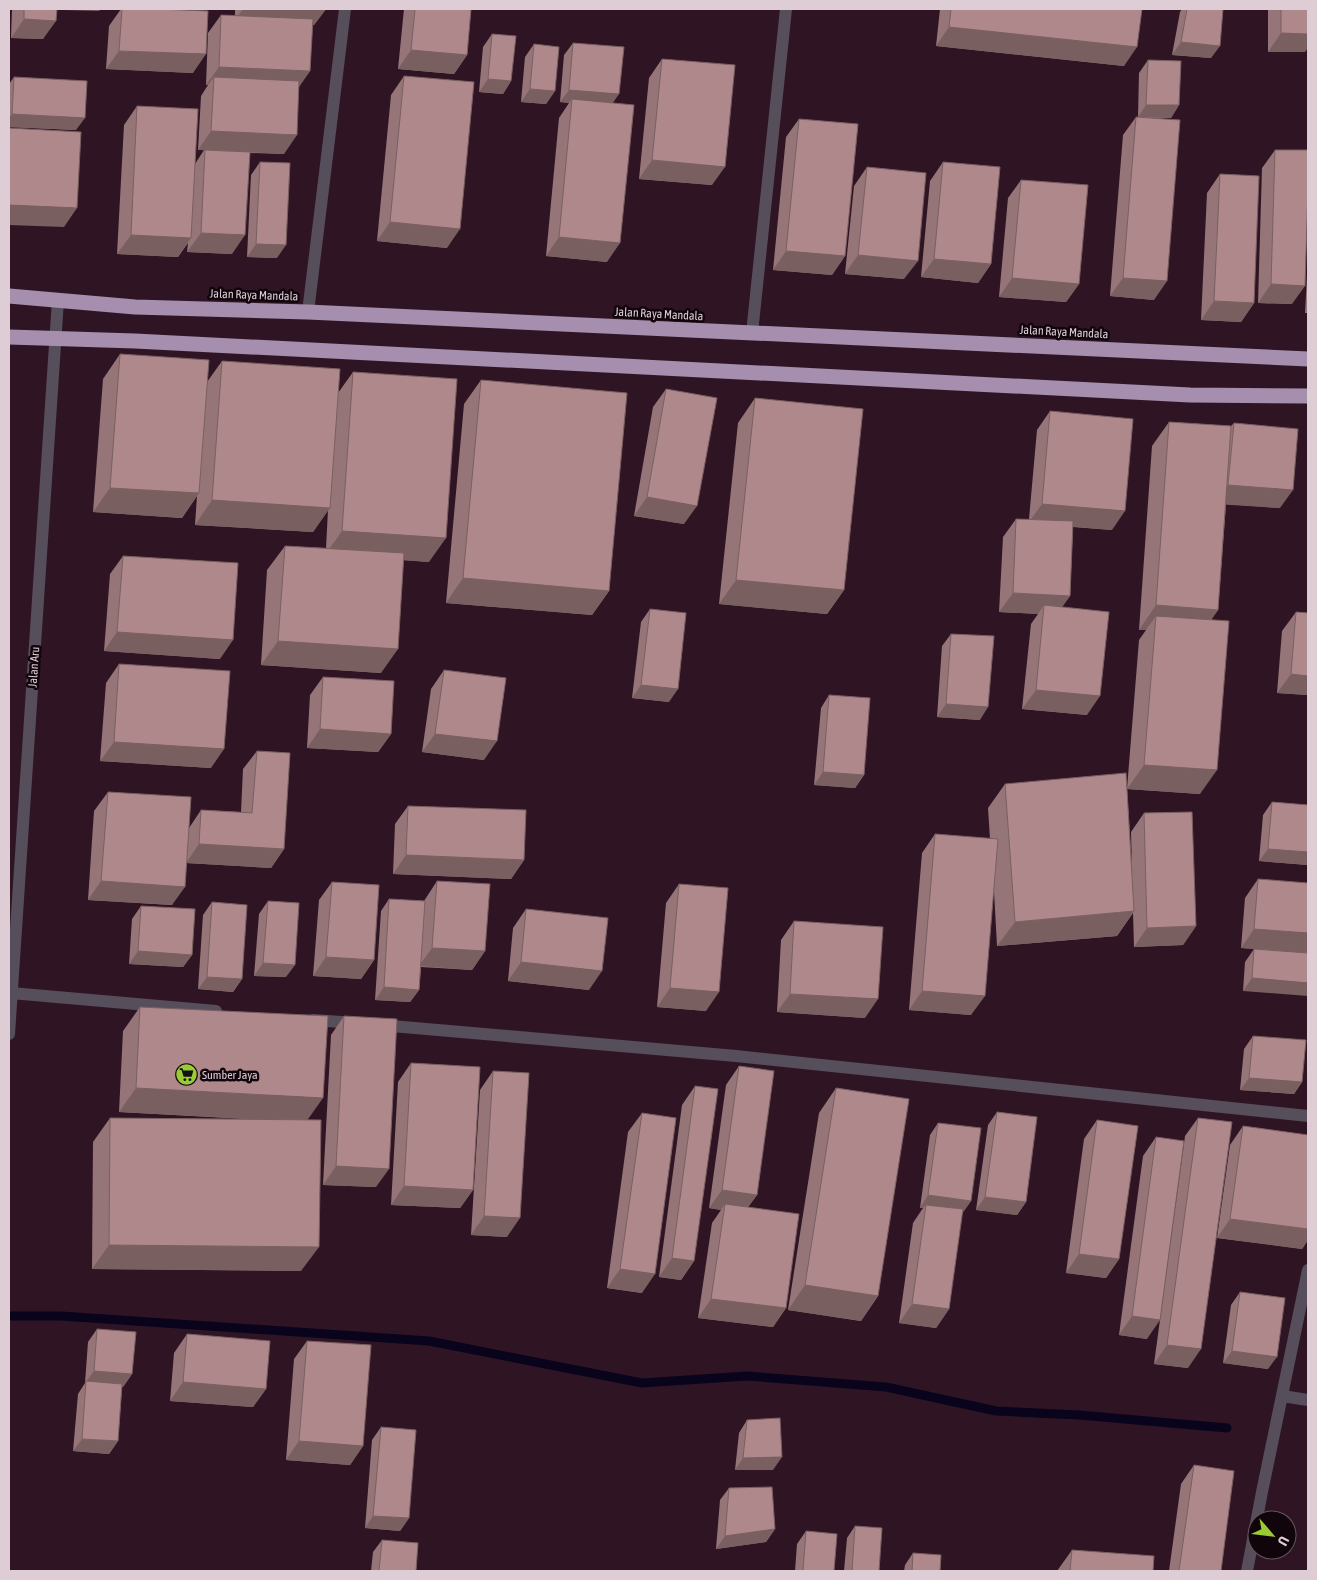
<svg xmlns="http://www.w3.org/2000/svg" width="1317" height="1580" font-family="'Asap Condensed',sans-serif">
<style>
.lines{fill:none;stroke-linecap:round;stroke-linejoin:round}
.stream{stroke:#09041c;stroke-width:9}
.minor{stroke:#574e5b;stroke-width:12}
.highway{stroke:#a68fae;stroke-width:15}
.wall{fill:#967578}
.shaded-wall{fill:#7a5f61}
.building{fill:#af888b;stroke:#7a5f61}
.labels{text-anchor:middle;dominant-baseline:central;stroke-width:5;stroke-linejoin:round;paint-order:stroke}
.street-label{font-size:12px;fill:#dfcdd6;stroke:#10050b}
.poi-label{font-size:12px;fill:#dfcdd6;stroke:#10050b;text-anchor:start}
</style>
<rect width="100%" height="100%" fill="#2f1524"/>
<g class="lines">
<path class="stream" d="M9,1316H61L429,1341L642,1383L747,1376L886,1387L996,1411L1079,1415L1227,1428"/>
<path class="minor" d="M308,312L345,9
M752,333L786,9
M11,993L216,1011
M313,1020L355,1023
M380,1025L736,1056L1308,1116
M9,1034L58,300
M1282,1396L1308,1400
M1247,1571L1262,1492L1308,1270"/>
<path class="highway" d="M9,296L135,307L308,312L1308,359
M9,337L135,341L1190,395L1308,396"/>
</g>
<path class="wall" d="M12,9H57L43,39L11,38Z
M121,9H158L193,73L106,69L109,26Z
M235,9H326L314,25H312L310,71L299,86L284,154L250,153L232,254L187,252L188,243L178,257L117,254L124,125L137,106L195,164L204,150H198L201,96L208,85H206L208,33L221,15H235Z
M404,9H471L467,55L454,74L398,69Z
M940,9H1142L1124,66L936,46Z
M1182,9H1223L1211,58L1172,55L1180,12Z
M1268,9H1308L1305,52H1268Z
M492,34L511,81L503,94L479,92L483,47Z
M573,43L613,103L607,262L546,256L559,118L569,103L560,102L564,55Z
M534,44L555,91L546,104L521,102L525,57Z
M662,59L712,185L639,179L649,78Z
M1148,60L1179,105L1171,118H1150L1154,300L1110,296L1123,135L1136,117H1138L1139,73Z
M404,76L447,248L377,241L391,95Z
M14,77L76,130L9,127V84Z
M799,119L845,256L832,275L773,270L786,137Z
M1275,150L1292,304L1258,303L1262,168Z
M260,162L277,258L247,257L251,175Z
M943,162L991,264L978,283L921,277L930,181Z
M867,167L904,279L845,274L854,186Z
M1220,174L1254,303L1241,322L1201,320L1207,193Z
M1021,180L1079,284L1066,302L999,297L1008,198Z
M1308,256V313H1305Z
M120,354L207,382L222,361L338,393L353,372L429,562L404,560L381,673L261,665L267,570L285,546L326,548L328,510L313,532L195,525L197,496L182,518L93,512L103,379Z
M481,380L609,591L592,615L446,603L464,404Z
M666,389L684,524L634,516L653,407Z
M755,398L844,590L827,614L719,604L738,423Z
M1050,411L1112,530L1073,527L1070,596L1062,607L1087,715L1022,709L1031,624L1038,614L999,612L1003,537L1016,519H1029L1037,430Z
M1169,422L1231,426L1234,423L1280,508L1226,504L1218,610L1211,620L1200,794L1127,789L1132,868L1131,832L1144,813L1196,926L1183,945L1134,947L1133,913L1117,936L997,946L994,891L971,1015L909,1010L922,853L935,834L990,839L988,808L1005,784L1127,789L1139,640L1146,630H1139L1152,446Z
M123,556L220,659L104,651L110,574Z
M650,609L669,702L632,698L641,622Z
M1296,612L1308,613V695L1277,693L1282,631Z
M951,634L980,720L937,717L942,646Z
M119,664L211,768L100,761L106,683Z
M444,670L484,760L422,752L431,689Z
M323,677L391,734L378,752L307,748L310,695Z
M829,695L864,775L855,788L814,785L821,708Z
M257,751L284,849L271,868L186,863L172,905L88,900L94,811L108,792L189,828L201,810L241,812L243,769Z
M1272,802L1308,805V865L1259,861L1263,815Z
M408,806L524,860L511,879L393,874L395,824Z
M1258,879L1308,953L1241,948L1245,898Z
M437,881L485,951L472,970L421,967L419,990L410,1002L375,1000L381,911L389,899L424,901Z
M332,882L374,960L361,979L313,976L319,900Z
M679,884L706,1011L657,1007L666,903Z
M268,901L286,977L254,976L259,914Z
M212,902L242,979L233,992L198,989L203,915Z
M141,906L192,955L183,967L129,964L132,919Z
M526,909L589,990L508,981L513,928Z
M794,921L865,1018L777,1012L781,940Z
M1254,949L1308,953L1243,991L1245,962Z
M140,1007L308,1120L301,1271L92,1269L93,1142L110,1118L246,1119L119,1112L123,1031Z
M344,1016L376,1187L323,1185L331,1035Z
M1253,1036L1302,1082L1294,1094L1240,1090L1244,1049Z
M411,1063L473,1190L460,1208L391,1205L398,1082Z
M739,1066L757,1195L748,1207L786,1308L773,1327L698,1318L712,1223L721,1210L709,1208L726,1085Z
M493,1071L507,1237L471,1235L480,1090Z
M695,1086L694,1261L681,1280L659,1277L682,1105Z
M836,1088L878,1296L861,1321L788,1310L819,1113Z
M997,1112L1026,1202L1017,1215L976,1210L988,1125Z
M642,1113V1293L607,1288L628,1132Z
M1198,1118L1188,1368L1154,1364L1185,1136Z
M1097,1120L1119,1259L1106,1278L1066,1273L1084,1139Z
M938,1123L971,1201L962,1213L949,1309L936,1328L899,1323L913,1223L923,1208H920L930,1135Z
M1243,1126L1308,1135V1240L1302,1249L1217,1238L1230,1145Z
M1156,1137L1147,1339L1119,1335L1143,1156Z
M1240,1292L1268,1369L1223,1363L1231,1305Z
M97,1329L132,1374L123,1387H122L118,1441L109,1454L73,1451L78,1394L85,1383L88,1342Z
M187,1334L266,1389L253,1407L170,1401L174,1353Z
M307,1341L363,1446L350,1465L286,1460L294,1359Z
M747,1420L773,1470H735L739,1433Z
M381,1427L409,1518L400,1531L365,1528L372,1440Z
M1194,1465L1221,1571H1169L1181,1484Z
M729,1488L775,1529L766,1542L716,1549L720,1500Z
M855,1526L879,1571H844L847,1538Z
M806,1531L834,1571H795L797,1544Z
M382,1540L416,1571H371L373,1552Z
M1072,1550L1153,1571H1057Z
M913,1553L940,1571H904L905,1565Z"/>
<path class="shaded-wall" d="M64,9H101L99,11L63,10Z
M243,9H326L314,25L234,21Z
M24,19L56,21L43,39L11,38Z
M949,27L1137,47L1124,66L936,46Z
M1281,33L1308,34V48L1305,52H1268Z
M1181,42L1220,46L1211,58L1172,55Z
M411,50L467,55L454,74L398,69Z
M119,51L206,54L193,73L106,69Z
M219,67L310,71L297,90L214,77L208,85H206Z
M488,79L511,81L503,94L479,92Z
M530,89L555,91L546,104L521,102Z
M569,90L619,94L610,107L572,99L569,103L560,102Z
M1146,105H1179L1171,118L1138,117Z
M12,114L85,118L76,130L9,127V118Z
M211,131L297,135L284,154L198,150Z
M652,160L725,167L712,185L639,179Z
M9,205L77,208L64,227L9,225Z
M390,222L460,229L447,248L377,241Z
M201,233L245,235L232,254L187,252Z
M131,235L191,238L178,257L117,254Z
M559,237L620,243L607,262L546,256Z
M256,244L286,245L277,258L247,257Z
M786,251L845,256L832,275L773,270Z
M858,255L918,261L904,279L845,274Z
M934,259L991,264L978,283L921,277Z
M1012,278L1079,284L1066,302L999,297Z
M1123,278L1167,281L1154,300L1110,296Z
M1271,284L1305,286L1292,304L1258,303Z
M1214,301L1254,303L1241,322L1201,320Z
M1228,485L1293,490L1280,508L1215,504Z
M110,488L199,493L182,518L93,512Z
M647,497L697,506L684,524L634,516Z
M212,500L330,508L313,532L195,525Z
M1042,504L1125,511L1112,530L1028,523Z
M342,531L446,538L429,562L325,555Z
M463,578L609,591L592,615L446,603Z
M736,580L844,590L827,614L719,604Z
M1013,593L1070,596L1057,614L1044,605L1038,614L999,612Z
M1156,605L1218,610L1201,634L1156,616L1146,630H1139Z
M117,632L233,640L220,659L104,651Z
M278,641L398,649L381,673L261,665Z
M1291,674L1308,676V695L1277,693Z
M641,685L678,689L669,702L632,698Z
M1036,690L1100,696L1087,715L1022,709Z
M946,704L988,707L980,720L937,717Z
M320,729L391,734L378,752L307,748Z
M435,734L497,741L484,760L422,752Z
M114,742L224,749L211,768L100,761Z
M1144,765L1217,770L1200,794L1127,789Z
M823,772L864,775L855,788L814,785Z
M199,844L284,849L271,868L186,863Z
M1268,849L1308,852V865L1259,861Z
M406,855L524,860L511,879L393,874Z
M101,881L185,887L172,905L88,900Z
M1134,911L1117,936L997,946L1015,922Z
M1196,926L1183,945L1134,947L1147,928Z
M1254,929L1308,933V953L1241,948Z
M432,948L485,951L472,970L419,966Z
M138,951L192,955L183,967L129,964Z
M326,957L374,960L361,979L313,976Z
M521,962L602,971L589,990L508,981Z
M263,963L295,965L286,977L254,976Z
M207,977L242,979L233,992L198,989Z
M1252,978L1308,983V996L1243,991Z
M384,987L419,990L410,1002L375,1000Z
M670,988L719,992L706,1011L657,1007Z
M922,991L985,996L971,1015L909,1010Z
M790,994L878,999L865,1018L777,1012Z
M1249,1078L1302,1082L1294,1094L1240,1090Z
M136,1088L323,1098L306,1122L119,1112Z
M336,1166L389,1169L376,1187L323,1185Z
M404,1186L473,1190L460,1208L391,1205Z
M722,1190L757,1195L744,1213L725,1204L721,1210L709,1208Z
M928,1195L971,1201L962,1214L926,1205L923,1208H920Z
M985,1197L1026,1202L1017,1215L976,1210Z
M484,1216L520,1218L507,1237L471,1235Z
M1230,1219L1308,1229V1240L1302,1249L1217,1238Z
M109,1245L319,1247L301,1271L92,1269Z
M1079,1254L1119,1259L1106,1278L1066,1273Z
M672,1258L694,1261L681,1280L659,1277Z
M620,1269L655,1274L642,1293L607,1288Z
M805,1285L878,1296L861,1321L788,1310Z
M711,1299L786,1308L773,1327L698,1318Z
M912,1304L949,1309L936,1328L899,1323Z
M1132,1316L1160,1320L1147,1339L1119,1335Z
M1167,1345L1201,1349L1188,1368L1154,1364Z
M1232,1351L1277,1357L1268,1369L1223,1363Z
M94,1371L132,1374L123,1387L86,1384V1382Z
M183,1382L266,1389L253,1407L170,1401Z
M82,1439L118,1441L109,1454L73,1451Z
M299,1441L363,1446L350,1465L286,1460Z
M782,1457L773,1470H735L743,1458Z
M373,1516L409,1518L400,1531L365,1528Z
M775,1529L766,1542L716,1549L725,1536Z"/>
<path class="building" d="M24,9H57L56,21L24,19Z
M122,9H158L208,11L206,54L119,51Z
M415,9H471L467,55L411,50Z
M951,9H1142L1137,47L949,27Z
M1187,9H1223L1220,46L1181,42Z
M1281,9H1308V34L1281,33Z
M221,15L313,19L310,71L219,67Z
M492,34L516,36L511,81L488,79Z
M573,43L624,47L619,94L569,90Z
M534,44L559,47L555,91L530,89Z
M662,59L735,65L725,167L652,160Z
M1148,60L1181,61L1179,105H1146Z
M404,76L474,82L460,229L390,222Z
M14,77L87,81L85,118L12,114Z
M214,77L299,81L297,135L211,131Z
M572,99L634,105L620,243L559,237Z
M137,106L198,109L191,238L131,235Z
M1136,117L1180,120L1167,281L1123,278Z
M799,119L858,124L845,256L786,251Z
M9,128L81,132L77,208L9,205Z
M205,150L250,152L245,235L201,233Z
M1275,150H1308V188L1305,286L1271,284Z
M260,162L290,163L286,245L256,244Z
M943,162L1000,167L991,264L934,259Z
M867,167L926,173L918,261L858,255Z
M1220,174L1259,176L1254,303L1214,301Z
M1021,180L1088,185L1079,284L1012,278Z
M120,354L209,360L199,493L110,488Z
M222,361L340,369L330,508L212,500Z
M353,372L457,379L446,538L342,531Z
M481,380L627,393L609,591L463,578Z
M666,389L717,398L697,506L647,497Z
M755,398L863,409L844,590L736,580Z
M1050,411L1133,419L1125,511L1042,504Z
M1169,422L1231,426L1218,610L1156,605Z
M1234,423L1298,429L1293,490L1228,485Z
M1016,519L1073,521L1070,596L1013,593Z
M285,546L404,553L398,649L278,641Z
M123,556L238,563L233,640L117,632Z
M1044,605L1109,612L1100,696L1036,690Z
M650,609L686,613L678,689L641,685Z
M1296,612L1308,613V676L1291,674Z
M1156,616L1229,621L1217,770L1144,765Z
M951,634L994,636L988,707L946,704Z
M119,664L230,671L224,749L114,742Z
M444,670L506,678L497,741L435,734Z
M323,677L394,681L391,734L320,729Z
M829,695L870,698L864,775L823,772Z
M257,751L290,753L284,849L199,844L201,810L252,813Z
M1126,773L1134,911L1015,922L1005,784Z
M108,792L191,797L185,887L101,881Z
M1272,802L1308,805V852L1268,849Z
M408,806L526,810L524,860L406,855Z
M1192,812L1196,926L1147,928L1144,813Z
M935,834L998,839L985,996L922,991Z
M1258,879L1308,883V933L1254,929Z
M437,881L490,884L485,951L432,948Z
M332,882L379,885L374,960L326,957Z
M679,884L728,888L719,992L670,988Z
M389,899L425,901L419,990L384,987Z
M268,901L299,903L295,965L263,963Z
M212,902L247,905L242,979L207,977Z
M141,906L195,909L192,955L138,951Z
M526,909L608,918L602,971L521,962Z
M794,921L883,927L878,999L790,994Z
M1254,949L1308,953V983L1252,978Z
M140,1007L328,1016L323,1098L136,1088Z
M344,1016L397,1019L389,1169L336,1166Z
M1253,1036L1306,1040L1302,1082L1249,1078Z
M411,1063L480,1067L473,1190L404,1186Z
M739,1066L774,1071L757,1195L722,1190Z
M493,1071L529,1073L520,1218L484,1216Z
M695,1086L718,1089L694,1261L672,1258Z
M836,1088L909,1099L878,1296L805,1285Z
M997,1112L1037,1117L1026,1202L985,1197Z
M642,1113L676,1118L655,1274L620,1269Z
M110,1118L321,1120L319,1247L109,1245Z
M1198,1118L1232,1122L1201,1349L1167,1345Z
M1097,1120L1138,1126L1119,1259L1079,1254Z
M938,1123L981,1128L971,1201L928,1195Z
M1243,1126L1308,1135V1229L1230,1219Z
M1156,1137L1184,1141L1160,1320L1132,1316Z
M725,1204L799,1214L786,1308L711,1299Z
M926,1205L963,1209L949,1309L912,1304Z
M1240,1292L1285,1298L1277,1357L1232,1351Z
M97,1329L136,1332L132,1374L94,1371Z
M187,1334L270,1341L266,1389L183,1382Z
M307,1341L371,1345L363,1446L299,1441Z
M86,1381L122,1384L118,1441L82,1439Z
M780,1418L782,1457L743,1458L747,1420Z
M381,1427L416,1430L409,1518L373,1516Z
M1194,1465L1234,1471L1221,1571H1179Z
M772,1487L775,1529L725,1536L729,1488Z
M855,1526L882,1528L879,1571H852Z
M806,1531L837,1534L834,1571H803Z
M382,1540L418,1543L416,1571H379Z
M1072,1550L1154,1556L1153,1571H1070Z
M913,1553L941,1555L940,1571H912Z"/>
<defs>
<symbol id="supermarket-disc" viewBox="-11 -11 22 22"><circle r="9.5" fill="#9bcb33" stroke="#10050b"/><path d="M-6-5.5h2.5l.6 2H6L4.5 2H-2.5L-4.4-4H-6ZM-1.5 3.2a1.3 1.3 0 1 0 .1 0ZM3 3.2a1.3 1.3 0 1 0 .1 0Z" fill="#111"/></symbol>
</defs>
<g fill-rule="evenodd">
<use href="#supermarket-disc" x="174" y="1062" width="25" height="25"/>
</g>
<g class="labels">
<g class="street-label">
<text transform="translate(254 295) rotate(2)">Jalan Raya Mandala</text>
<text transform="translate(659 314) rotate(3)">Jalan Raya Mandala</text>
<text transform="translate(1064 332) rotate(3)">Jalan Raya Mandala</text>
<text transform="translate(34 667) rotate(-86)">Jalan Aru</text>
</g>
<g class="poi-label">
<text x="202" y="1075">Sumber Jaya</text>
</g>
</g>
<rect width="1317" height="1580" fill="none" stroke="#dfcdd6" stroke-width="20"/>
<g transform="translate(1272 1535) rotate(118)"><circle r="24" fill="#10050b" stroke="#63555c"/>
<path d="M0-4L9 19L0 12L-9 19Z" fill="#9bcb33"/>
<text y="-8" font-size="14" font-weight="bold" text-anchor="middle" fill="#dfcdd6">U</text>
</g>
</svg>
